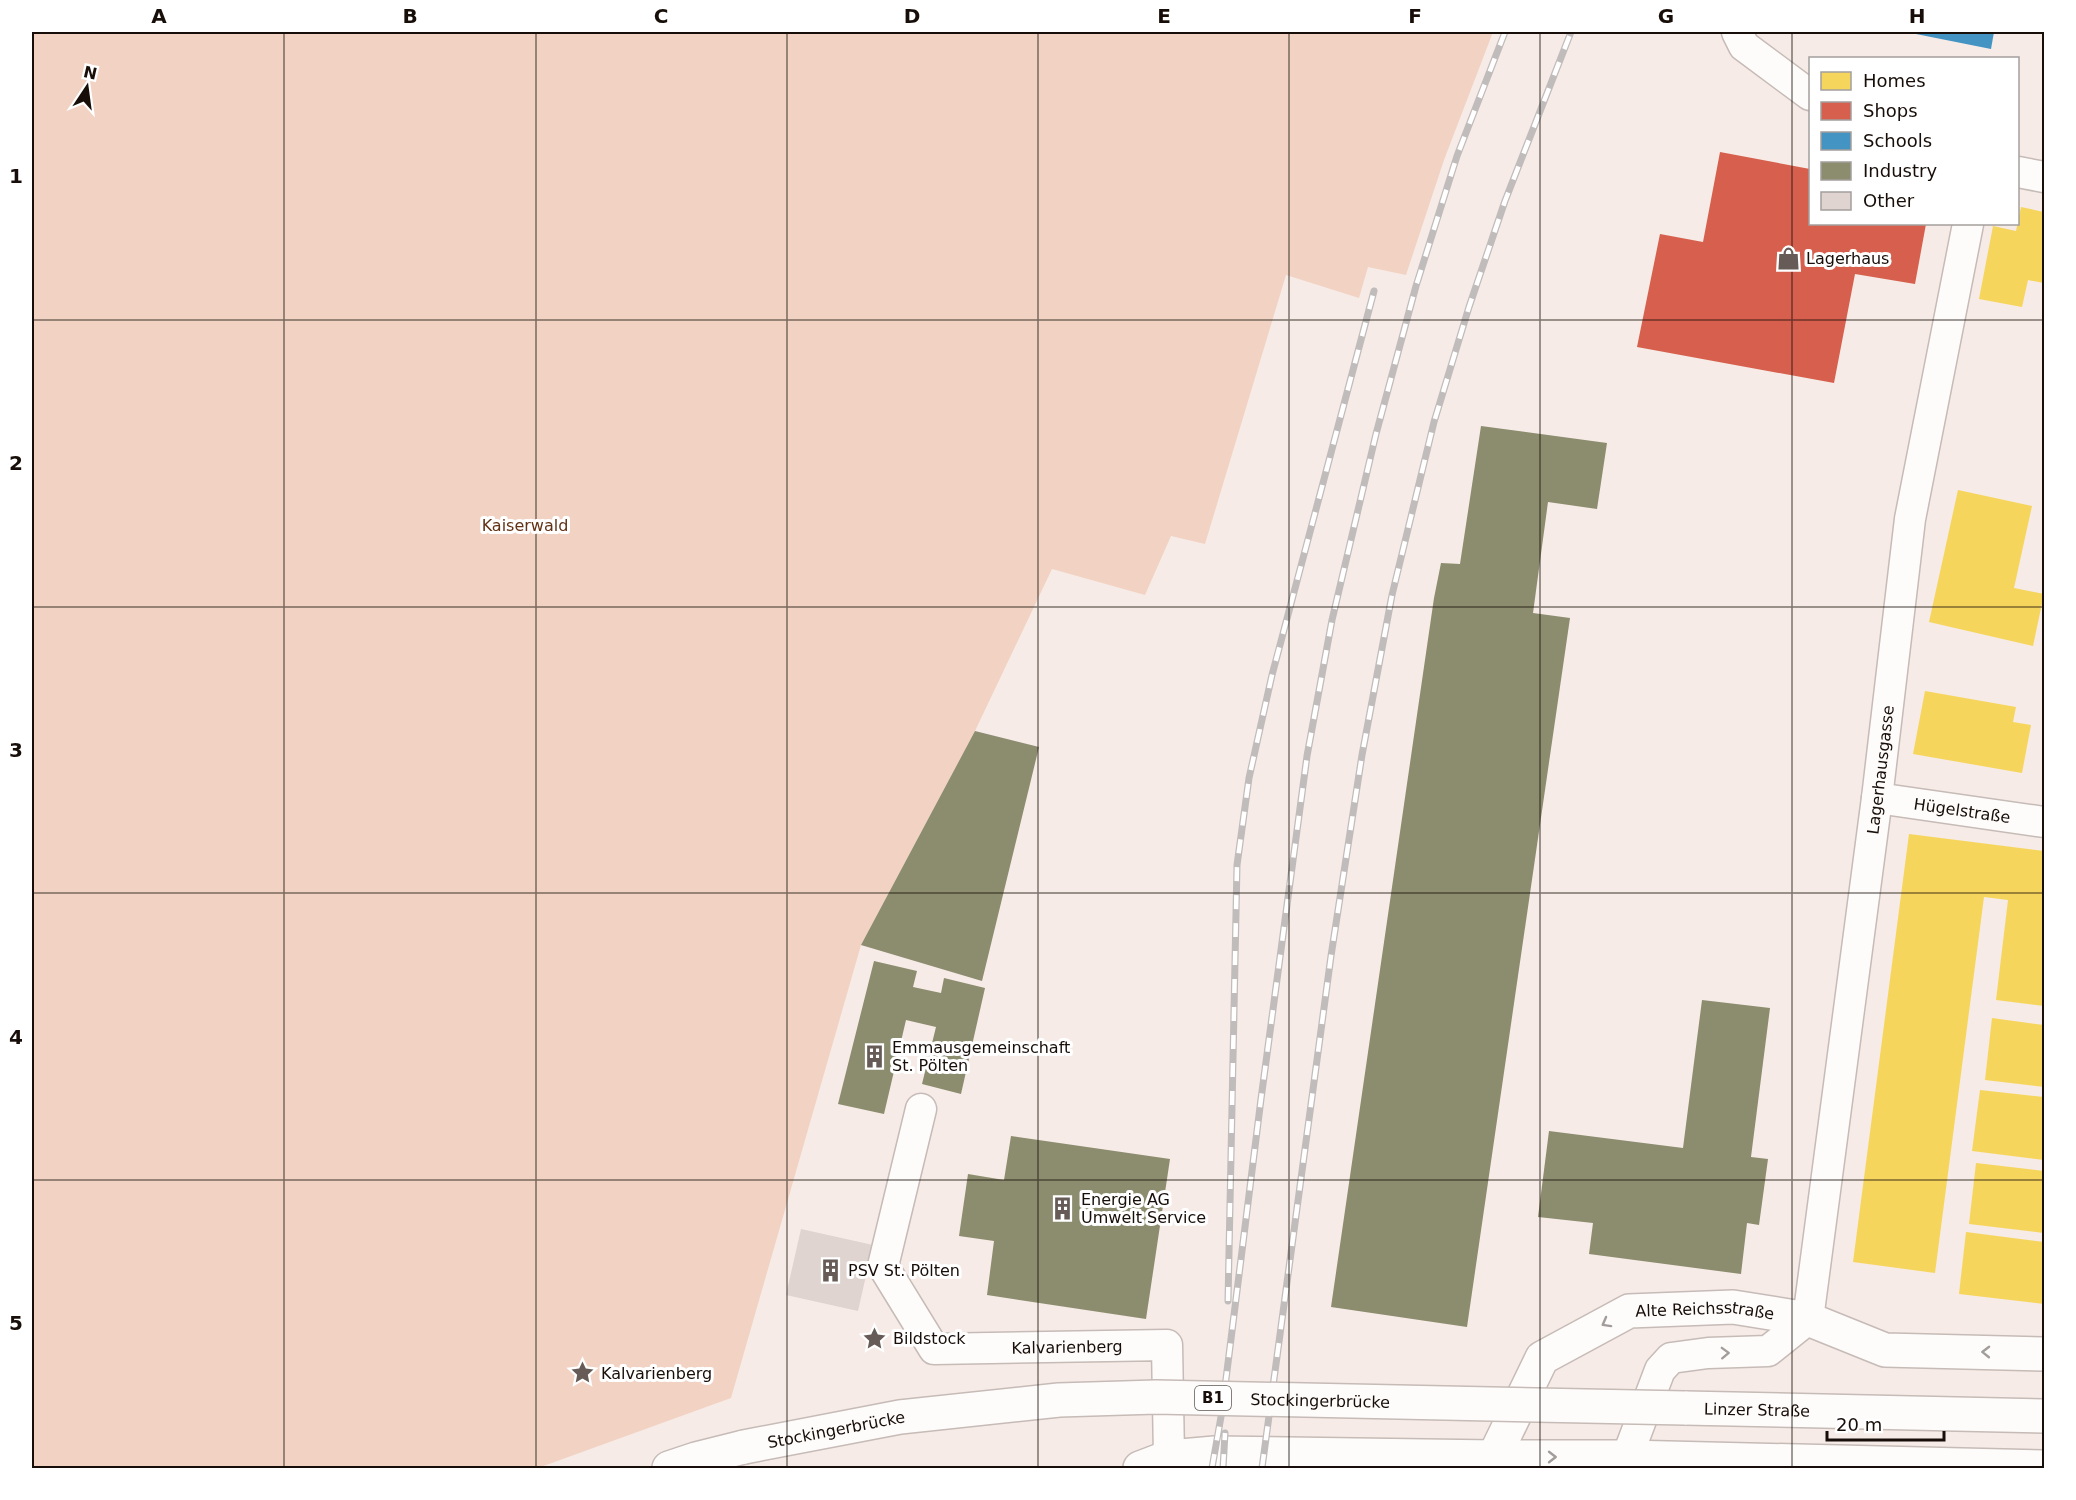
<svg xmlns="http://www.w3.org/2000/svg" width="2076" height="1500" font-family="'DejaVu Sans',sans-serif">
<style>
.green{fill:#f2d3c3}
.homes{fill:#f6d55c}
.shops{fill:#d6604d}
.schools{fill:#4393c3}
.industry{fill:#8c8c6e}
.building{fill:#dfd4cf}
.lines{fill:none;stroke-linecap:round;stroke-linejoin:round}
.minor-casing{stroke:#c6bbb6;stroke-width:33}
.tertiary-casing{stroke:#c6bbb6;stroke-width:36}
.primary-casing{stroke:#c6bbb6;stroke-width:36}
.minor{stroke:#fefcfb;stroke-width:30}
.tertiary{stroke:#fefcfb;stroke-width:33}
.primary{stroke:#fefcfb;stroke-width:33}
.rail-casing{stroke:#c0bcbb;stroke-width:7}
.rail{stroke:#fff;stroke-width:4.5;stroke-dasharray:14;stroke-linecap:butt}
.primary-bridge-casing{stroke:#c6bbb6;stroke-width:36;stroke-linecap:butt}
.primary-bridge{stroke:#fefcfb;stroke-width:33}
.oneway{stroke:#a29d9a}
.grid{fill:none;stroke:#180e09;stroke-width:1.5;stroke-opacity:0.55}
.labels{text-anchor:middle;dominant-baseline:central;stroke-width:6;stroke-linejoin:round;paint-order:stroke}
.shield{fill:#fff;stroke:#5d5653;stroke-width:1.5}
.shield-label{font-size:15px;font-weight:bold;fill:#180e09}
.poi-label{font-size:16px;fill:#180e09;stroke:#fff;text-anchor:start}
.park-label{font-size:16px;fill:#623214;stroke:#fff}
.street-label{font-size:16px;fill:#180e09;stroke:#fff}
.neatline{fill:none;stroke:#180e09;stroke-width:2}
.grid-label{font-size:20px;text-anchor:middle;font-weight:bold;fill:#180e09}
</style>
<rect width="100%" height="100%" fill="#f6ebe6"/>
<path class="green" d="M32,32H1493L1444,160L1406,275L1368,267L1359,298L1286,275L1205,544L1171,536L1145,595L1052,569L975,731L861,945L731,1398L538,1468H32Z"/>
<path class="homes" d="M2021,207L2044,212V283L2028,280L2022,307L1979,299L1993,226L2016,231Z
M1958,490L2032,506L2014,588L2044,594L2033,646L1929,622Z
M1925,691L2016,707L2013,722L2031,725L2022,773L1913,754Z
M1909,834L2044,851V1006L1996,1000L2008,900L1984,897L1935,1273L1853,1262Z
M1992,1018L2044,1025V1087L1985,1080Z
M1980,1090L2044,1097V1160L1972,1151Z
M1976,1163L2044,1171V1233L1969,1224Z
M1966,1232L2044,1242V1304L1959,1294Z"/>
<path class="shops" d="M1720,152L1810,169V224H1926L1915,284L1855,274L1834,383L1637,347L1660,234L1703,242Z"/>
<path class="schools" d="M1906,32H1994L1991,49Z"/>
<path class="industry" d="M1481,426L1607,443L1597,509L1548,502L1533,613L1570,618L1467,1327L1331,1307L1434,598L1441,563L1460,564Z
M975,731L1039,747L982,981L861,945Z
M874,961L917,971L913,987L941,993L944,978L985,988L961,1094L922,1084L936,1027L906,1020L884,1114L838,1104Z
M1702,1000L1770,1008L1751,1157L1768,1159L1759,1225L1747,1223L1741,1274L1589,1254L1593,1223L1538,1217L1549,1131L1683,1148Z
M1011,1136L1170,1159L1146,1319L987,1295L994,1241L959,1236L968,1174L1004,1180Z"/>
<path class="building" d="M801,1229L873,1245L858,1311L786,1295Z"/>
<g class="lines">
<defs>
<g id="minor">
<path d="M1737,32L1744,46L1810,95"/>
<path d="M2018,172L2044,177"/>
<path id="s1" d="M1877,798L2044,822"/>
<path id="s2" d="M921,1109L883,1266L934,1349L1167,1345L1169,1457"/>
<path id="s3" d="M1627,1457L1660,1370L1671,1358L1708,1353L1768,1351L1808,1319L1877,798L1910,519L1968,224"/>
</g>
<g id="tertiary">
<path id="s4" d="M1494,1457L1542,1358L1629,1311L1733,1307L1808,1319L1885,1350L2044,1354"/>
<path d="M1140,1468L1169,1457L1215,1453L1494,1457H1627L2044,1467"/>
</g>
<g id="primary">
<path id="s5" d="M1685,1408L2044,1416"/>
<path d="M669,1468L696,1459L744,1447"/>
</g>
</defs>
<use href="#minor" class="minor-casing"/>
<use href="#tertiary" class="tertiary-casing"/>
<use href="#primary" class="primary-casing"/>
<use href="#minor" class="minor"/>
<use href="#tertiary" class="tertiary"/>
<use href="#primary" class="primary"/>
<defs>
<path id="rail" d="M1228,1301L1237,865L1249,778L1272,675L1374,291
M1212,1468L1222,1411L1261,1099L1307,756L1332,620L1376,434L1416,286L1457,156L1505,32
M1223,1468L1225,1433
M1262,1468L1331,956L1362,755L1392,595L1434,422L1469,307L1505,201L1571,32"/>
</defs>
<use href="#rail" class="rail-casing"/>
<use href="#rail" class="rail"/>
<defs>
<g id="primary-bridge">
<path id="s6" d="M744,1447L900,1417L1059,1400L1156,1397L1685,1408"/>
</g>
</defs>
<use href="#primary-bridge" class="primary-bridge-casing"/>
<use href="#primary-bridge" class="primary-bridge"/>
</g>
<defs><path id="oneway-chevron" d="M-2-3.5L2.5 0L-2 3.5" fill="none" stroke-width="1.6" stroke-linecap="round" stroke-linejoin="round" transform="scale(1.5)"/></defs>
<g class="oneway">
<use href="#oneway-chevron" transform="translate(1606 1323) rotate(151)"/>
<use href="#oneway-chevron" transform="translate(1986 1352) rotate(-179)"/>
<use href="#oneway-chevron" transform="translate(1725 1353) rotate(-2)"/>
<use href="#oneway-chevron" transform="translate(1552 1457)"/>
</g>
<path class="grid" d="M284,32V1468M536,32V1468M787,32V1468M1038,32V1468M1289,32V1468M1540,32V1468M1792,32V1468M32,320H2044M32,607H2044M32,893H2044M32,1180H2044"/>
<defs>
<symbol id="shop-bare" viewBox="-9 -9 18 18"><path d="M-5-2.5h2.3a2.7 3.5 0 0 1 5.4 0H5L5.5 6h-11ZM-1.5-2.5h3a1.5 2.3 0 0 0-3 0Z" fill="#665b56" stroke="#fff" stroke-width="2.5" paint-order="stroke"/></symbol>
<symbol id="building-bare" viewBox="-9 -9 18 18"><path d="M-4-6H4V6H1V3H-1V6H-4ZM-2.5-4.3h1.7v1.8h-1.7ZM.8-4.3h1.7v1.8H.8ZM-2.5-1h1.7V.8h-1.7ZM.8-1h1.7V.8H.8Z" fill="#665b56" stroke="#fff" stroke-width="2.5" paint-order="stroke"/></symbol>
<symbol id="sight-bare" viewBox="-9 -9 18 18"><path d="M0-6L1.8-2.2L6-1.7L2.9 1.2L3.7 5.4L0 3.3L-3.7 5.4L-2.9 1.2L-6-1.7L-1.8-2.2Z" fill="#665b56" stroke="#fff" stroke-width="2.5" paint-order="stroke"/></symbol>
</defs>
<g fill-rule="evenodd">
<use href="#shop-bare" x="1772" y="242" width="33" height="33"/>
<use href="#building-bare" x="858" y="1040" width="33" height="33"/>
<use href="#building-bare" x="1046" y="1192" width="33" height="33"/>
<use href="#building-bare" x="814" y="1254" width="33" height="33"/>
<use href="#sight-bare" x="858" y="1322" width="33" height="33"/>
<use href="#sight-bare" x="566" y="1356" width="33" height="33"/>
</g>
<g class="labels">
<rect class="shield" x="1195" y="1386" width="36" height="24" rx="4.5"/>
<g class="shield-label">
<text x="1213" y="1398">B1</text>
</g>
<g class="poi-label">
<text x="1806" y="258">Lagerhaus</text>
<text x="892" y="1047">Emmausgemeinschaft<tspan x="892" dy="18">St. Pölten</tspan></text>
<text x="1081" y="1199">Energie AG<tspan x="1081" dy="18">Umwelt Service</tspan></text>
<text x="848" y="1270">PSV St. Pölten</text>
<text x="893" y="1338">Bildstock</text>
<text x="601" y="1373">Kalvarienberg</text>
</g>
<g class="park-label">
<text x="525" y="525">Kaiserwald</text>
</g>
<g class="street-label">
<text stroke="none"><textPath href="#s3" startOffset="812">Lagerhausgasse</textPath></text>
<text stroke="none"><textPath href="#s1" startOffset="86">Hügelstraße</textPath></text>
<text stroke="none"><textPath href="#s4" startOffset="285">Alte Reichsstraße</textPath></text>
<text stroke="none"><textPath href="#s2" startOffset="392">Kalvarienberg</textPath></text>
<text stroke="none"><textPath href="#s6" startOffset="580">Stockingerbrücke</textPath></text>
<text stroke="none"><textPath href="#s5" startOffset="72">Linzer Straße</textPath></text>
<text stroke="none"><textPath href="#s6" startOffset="94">Stockingerbrücke</textPath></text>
</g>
</g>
<rect width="2076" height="1500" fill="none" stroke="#ffffff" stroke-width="66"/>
<rect x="1809" y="57" width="210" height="168" fill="#ffffff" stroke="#a39f9d" stroke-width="1.5"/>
<rect x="1821" y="72" width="30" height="18" fill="#f6d55c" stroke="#a39f9d" stroke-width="1.5"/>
<text x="1863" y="87" font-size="18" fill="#180e09">Homes</text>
<rect x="1821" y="102" width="30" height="18" fill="#d6604d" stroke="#a39f9d" stroke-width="1.5"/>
<text x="1863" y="117" font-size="18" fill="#180e09">Shops</text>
<rect x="1821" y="132" width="30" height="18" fill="#4393c3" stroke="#a39f9d" stroke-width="1.5"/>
<text x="1863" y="147" font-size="18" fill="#180e09">Schools</text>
<rect x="1821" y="162" width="30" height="18" fill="#8c8c6e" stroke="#a39f9d" stroke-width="1.5"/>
<text x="1863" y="177" font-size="18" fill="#180e09">Industry</text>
<rect x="1821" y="192" width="30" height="18" fill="#dfd4cf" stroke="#a39f9d" stroke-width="1.5"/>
<text x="1863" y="207" font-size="18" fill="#180e09">Other</text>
<g transform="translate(87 87) rotate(13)" stroke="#ffffff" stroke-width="4.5" paint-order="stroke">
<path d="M0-4.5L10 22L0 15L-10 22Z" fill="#180e09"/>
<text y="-9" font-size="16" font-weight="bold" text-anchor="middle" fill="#180e09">N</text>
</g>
<path d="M1827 1431v9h117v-9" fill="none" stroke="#180e09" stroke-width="3"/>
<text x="1836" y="1431" font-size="18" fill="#180e09" stroke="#ffffff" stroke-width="4.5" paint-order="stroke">20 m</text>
<rect x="33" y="33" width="2010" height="1434" class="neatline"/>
<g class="grid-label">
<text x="159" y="23">A</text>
<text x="410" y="23">B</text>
<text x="661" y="23">C</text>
<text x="912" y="23">D</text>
<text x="1164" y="23">E</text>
<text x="1415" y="23">F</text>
<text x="1666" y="23">G</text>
<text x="1917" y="23">H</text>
<text x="16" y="183">1</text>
<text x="16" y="470">2</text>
<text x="16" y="757">3</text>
<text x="16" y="1044">4</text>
<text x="16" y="1330">5</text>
</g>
</svg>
